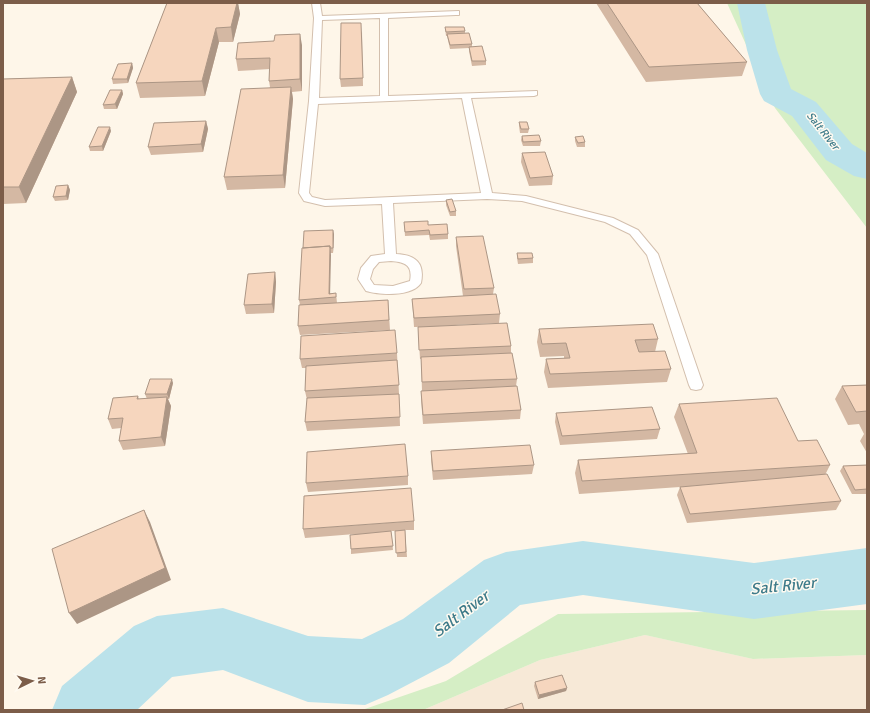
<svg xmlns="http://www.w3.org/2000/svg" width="870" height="713" font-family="Signika,sans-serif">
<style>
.residential{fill:#f7e9d7}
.green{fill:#d5eec5}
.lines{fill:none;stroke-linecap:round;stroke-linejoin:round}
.river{fill:#bbe2ea;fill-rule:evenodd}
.lane-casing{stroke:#d3bfad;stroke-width:2}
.lane{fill:#fff;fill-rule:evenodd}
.wall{fill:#d4b8a3}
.shaded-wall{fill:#ac9685}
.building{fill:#f6d6be;stroke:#ac9685}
.labels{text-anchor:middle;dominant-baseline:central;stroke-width:3;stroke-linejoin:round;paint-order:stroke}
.far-water-label{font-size:11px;font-style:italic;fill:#3e7b8a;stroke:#fffaf1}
.near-water-label{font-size:16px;font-style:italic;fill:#3e7b8a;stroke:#fffaf1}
</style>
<rect width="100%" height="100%" fill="#fef6e9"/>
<path class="residential" d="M645,635L753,659L867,655V710H423L540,660Z"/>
<path class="green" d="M727,3H867V228L775,108Z
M867,610V655L753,659L645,635L540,660L423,710H362L446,681L558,614Z"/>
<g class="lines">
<path class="river" d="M737,3H765L777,50L791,89L816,102L852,144L867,153V179L854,176L826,160L792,116L764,101L760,94L747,50Z
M583,541L754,563L867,548V604L754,619L583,595L520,605L449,663L388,695L365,705L308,702L223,670L172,677L137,710H52L62,686L134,626L157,616L223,608L308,636L362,639L403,619L484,560L506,552Z"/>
<defs>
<path id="lane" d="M312,3H320L322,16L459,11V15H456L388,18V96L537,91V95L534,96L471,98L492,193L526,196L613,218L638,230L658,254L703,385L701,389L696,390L691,389L689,385L647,255L630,234L605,222L522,201L487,199L393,203L396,254C416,255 425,263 421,283C412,297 380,295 366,291L358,279L361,268L371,256L385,254L382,204L325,206L304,201L299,193L309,101L314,18ZM380,18V96L319,98L322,20ZM462,98L481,193L325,200L312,197L309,193L318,104ZM391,261C405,262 413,265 410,281L393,286L374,285L370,279L373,269L379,262Z"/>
</defs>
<use href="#lane" class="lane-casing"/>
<use href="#lane" class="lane"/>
</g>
<path class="wall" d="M167,3H238L240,14L233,42H219L205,96L140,98L136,83Z
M596,3H697L747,62L742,76L646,82Z
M445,27L465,31V33L472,44V47L486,61V65L472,66L469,51V48L450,49L447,36H446Z
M362,31L363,86L341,87L340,79Z
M302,45V91L292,92L293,99L285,188L227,190L224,177L270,87L269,81L270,69L238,71L236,59Z
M132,63L133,68L128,83L113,84L112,79Z
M72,77L77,92L26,203L3,204V79Z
M122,90L123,94L117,109H104L103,105Z
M206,121L208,129L203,152L151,155L148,147Z
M519,122L529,129L528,133H520L519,126Z
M111,131L103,151H90L89,147Z
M522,136L541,141L540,146H523L521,140Z
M575,137L585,142V147H577L575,141Z
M522,153L553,176L552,185L529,186L521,162Z
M68,185L70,190L68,200L55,201L53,197Z
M446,200L456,211V216H450L446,205Z
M404,222L428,225L448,234V239L430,240L429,235L405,236Z
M334,234L333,253H330V293H336L337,303L388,300L390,330L300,335L298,326L300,305L299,300L303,248Z
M456,237L494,288L493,294L500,314L499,323L455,325L511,346V353L517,379L516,386L521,410L520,419L423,424L421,400V391H422L421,359H420L418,327H414L412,299L463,296L456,246Z
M517,253L533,258V263L518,264L517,258Z
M275,272L276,282L274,313L246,314L244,305Z
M539,329L658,339L655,352L671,369L667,382L548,388L544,372L546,359L564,358V356L540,357L537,342Z
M397,353L399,394L400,426L307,431L305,422L307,400L305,391L306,368H302L300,359Z
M173,383L169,399H168L171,406L165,446L123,450L119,441L121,428L112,429L108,419L138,396L139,399H147L145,394Z
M867,385V453L860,441L864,434L859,424L848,425L835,399L842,386Z
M679,404L798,441L830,465L825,475L841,501L836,510L687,523L677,495L680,487L579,494L575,473L578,460L688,454L674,417Z
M556,413L660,429L657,439L560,445L555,422Z
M431,451L534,465L532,474L433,480L431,460Z
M867,465V494H852L840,471L843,466Z
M408,476V485L308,492L306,483Z
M414,521V530H405L407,557H397L396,531H391L393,550L351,554V549L355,534L305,538L303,529Z
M535,682L567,688L566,691L538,699L534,686Z"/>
<path class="shaded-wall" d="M237,3H238L240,14L233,42L231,27Z
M216,28L219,42L205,96L202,81Z
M300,34L302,45V91L300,79Z
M132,63L133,68L128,83L127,79Z
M72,77L77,92L26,203L19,187Z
M291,87L293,99L285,188L283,175Z
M122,90L123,94L117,109L115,104Z
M206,121L208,129L203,152L201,144Z
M110,127L111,131L103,151L102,146Z
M68,185L70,190L68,200L66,196Z
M333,230L334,234L333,253Z
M330,246L331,255L330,298L329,294Z
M275,272L276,282L274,313L272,304Z
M172,379L173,383L169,399L167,394Z
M167,397L171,406L165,446L161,437Z
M144,510L150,522L171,580L77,624L69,613Z
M567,688L566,691L538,699L539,695Z"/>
<path class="building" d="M167,3H237L231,27L216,28L202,81L136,83Z
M607,3H697L747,62L649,67Z
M341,23H361L363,78L340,79Z
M445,27H464L465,31L446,32Z
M469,33L472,44L450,45L447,34Z
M300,34V79L269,81L270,58L236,59L238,43L274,41L275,35Z
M482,46L486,61H472L469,47Z
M132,63L127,79H112L118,64Z
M72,77L19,187H3V79Z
M291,87L283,175L224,177L241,89Z
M110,90H122L115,104L103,105Z
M206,121L201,144L148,147L154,123Z
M519,122H527L529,129H521Z
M98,127H110L102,146L89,147Z
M539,135L541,141L523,142L522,136Z
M583,136L585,142L578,143L575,137Z
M545,152L553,176L530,178L522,153Z
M68,185L66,196L53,197L56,186Z
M452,199L456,211L450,212L446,200Z
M428,221V225L447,224L448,234L430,235L429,230L405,232L404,222Z
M333,230V248H330V246L303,248L304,231Z
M483,236L494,288L464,289L456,237Z
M330,246L329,294L336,293V297L299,300L302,248Z
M517,253H532L533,258L518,259Z
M275,272L272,304L244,305L248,274Z
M496,294L500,314L414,318L412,299Z
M388,300L389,320L298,326L299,305Z
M507,323L511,346L419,350L418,327Z
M653,324L658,339L635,340L639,352L665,351L671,369L550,374L546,359L570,358L566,343L542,344L539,329Z
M395,330L397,353L300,359L301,336Z
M512,353L517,379L422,382L421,357Z
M397,360L399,385L305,391L306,366Z
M150,379H172L167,394H145Z
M867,385V411L856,412L842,386Z
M517,386L521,410L423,415L421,391Z
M399,394L400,417L305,422L307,398Z
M138,396L137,399L167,397L161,437L119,441L123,418L108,419L113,398Z
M777,398L798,441L817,440L830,465L582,481L578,460L697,453L679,404Z
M652,407L660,429L562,436L556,413Z
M405,444L408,476L306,483L307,452Z
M530,445L534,465L433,471L431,451Z
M867,465V489L855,490L843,466Z
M827,474L841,501L690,514L680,487Z
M411,488L414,521L303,529L304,496Z
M144,510L165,568L69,613L52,549Z
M405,530L406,552L396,553L395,531Z
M391,531L393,546L351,549L350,535Z
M562,675L567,688L539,695L535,682Z
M522,703L524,710H502Z"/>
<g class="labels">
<g class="far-water-label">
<text transform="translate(823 131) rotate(51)">Salt River</text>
</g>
<g class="near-water-label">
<text transform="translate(783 586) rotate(-6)">Salt River</text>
<text transform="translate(461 614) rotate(-37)">Salt River</text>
</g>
</g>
<rect width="870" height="713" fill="none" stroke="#7c5d49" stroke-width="8"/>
<g transform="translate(32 681) rotate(85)" stroke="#fffaf1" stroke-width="3" paint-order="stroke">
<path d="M0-3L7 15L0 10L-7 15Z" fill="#7c5d49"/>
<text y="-6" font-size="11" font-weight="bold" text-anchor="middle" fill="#7c5d49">N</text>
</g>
</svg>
